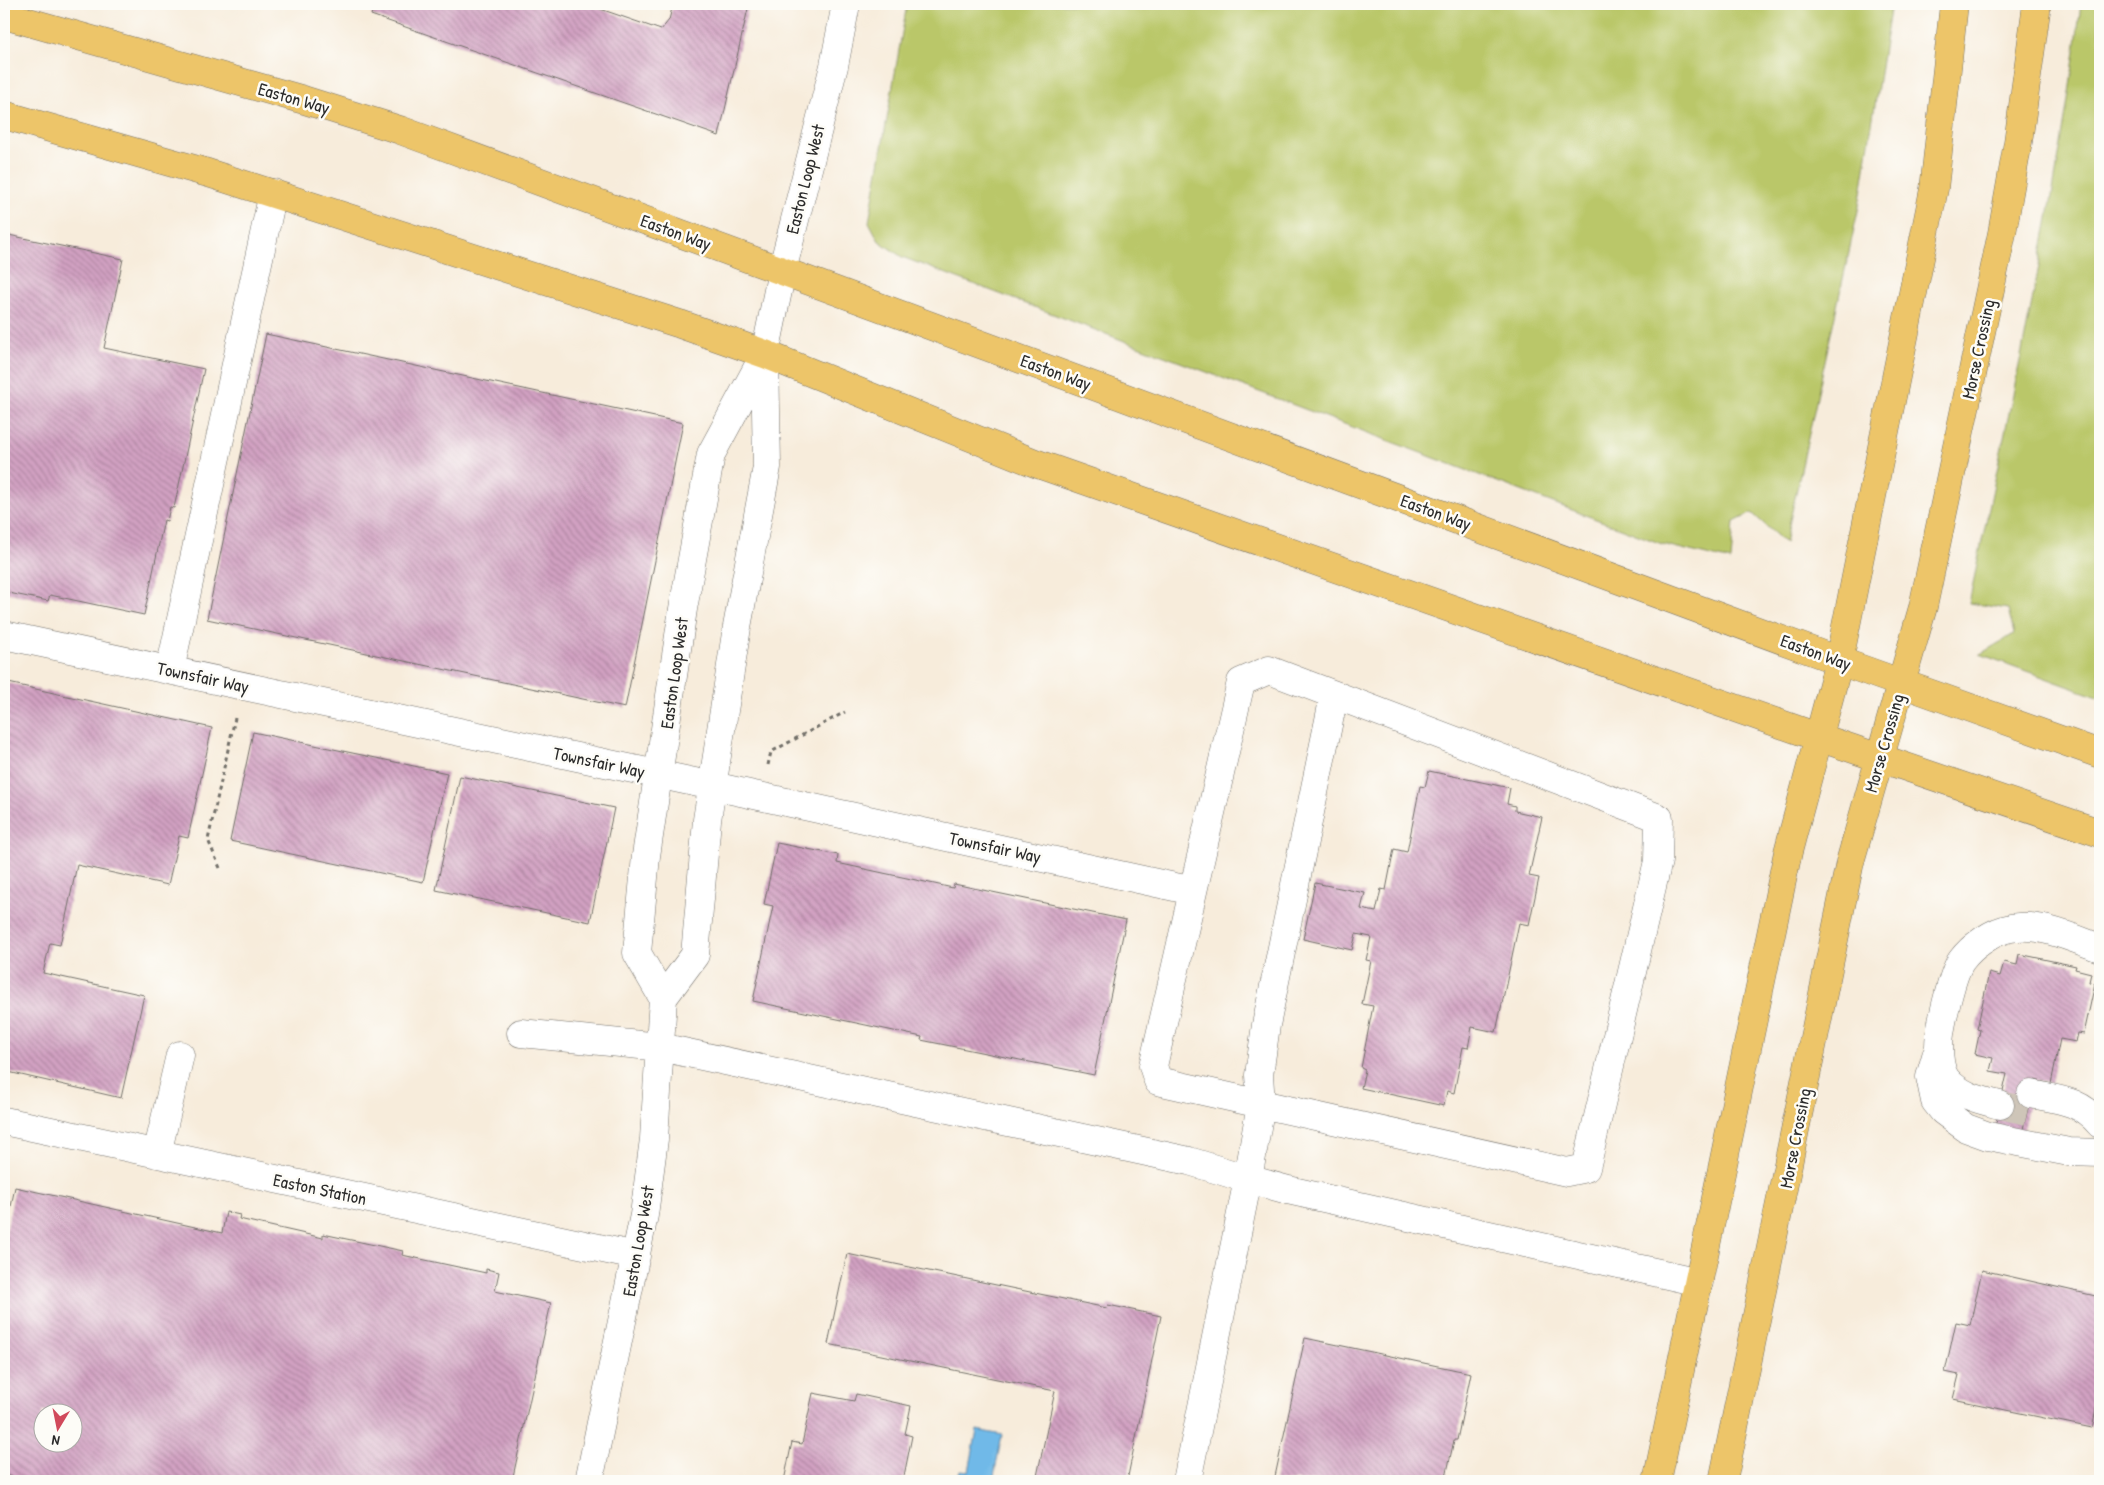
<svg xmlns="http://www.w3.org/2000/svg" width="2104" height="1485" font-family="'Patrick Hand',sans-serif">
<style>
.grass{fill:#bac769;stroke:#72794a}
.water{fill:#6fb9e8;stroke:#4d728a}
.building{fill:url(#building-back-hatch);fill-rule:evenodd}
.lines{fill:none;stroke-linecap:round;stroke-linejoin:round}
.minor-tunnel{stroke:#cec5b8;stroke-width:28;stroke-dasharray:28 14;stroke-linecap:butt}
.minor-casing{stroke:#726f69;stroke-width:29}
.major-casing{stroke:#726f69;stroke-width:29}
.path{stroke:#726f69;stroke-width:3;stroke-dasharray:4 4;stroke-linecap:butt}
.minor{stroke:#fff;stroke-width:28}
.major{stroke:#edc569;stroke-width:28}
.labels{text-anchor:middle;dominant-baseline:central;stroke-width:5;stroke-linejoin:round;paint-order:stroke}
.street-label{font-size:18px;fill:#2b2b2b;stroke:#fdfcf7}
</style>
<defs>
<pattern id="building-back-hatch" width="6" height="6" patternUnits="userSpaceOnUse" patternTransform="scale(1.25)"><rect width="6" height="6" fill="#d2a1c2"/><path d="M-1 5l2 2M0 0l6 6M5-1l2 2" fill="none" stroke="#ab839e"/></pattern>
</defs>
<rect width="100%" height="100%" fill="#fdfcf7"/>
<filter id="ink" filterUnits="userSpaceOnUse"><feTurbulence type="fractalNoise" baseFrequency=".02" numOctaves="2"/><feDisplacementMap in="SourceGraphic" scale="10" xChannelSelector="R" yChannelSelector="G"/><feConvolveMatrix kernelMatrix="1 2 1 2 8 2 1 2 1" color-interpolation-filters="sRGB"/></filter>
<filter id="wash" filterUnits="userSpaceOnUse"><feTurbulence type="fractalNoise" baseFrequency=".0096" numOctaves="4" result="noise"/><feDisplacementMap in="SourceGraphic" scale="20" xChannelSelector="R" yChannelSelector="G"/><feGaussianBlur stdDeviation="1.12" result="paint"/><feColorMatrix in="noise" values="0 0 0 0 0 0 0 0 0 0 0 0 0 0 0 0 0 1.4 0 .05"/><feComposite in="paint" operator="in"/></filter>
<g filter="url(#wash)">
<rect width="100%" height="100%" fill="#f7ecdb"/>
<path class="grass" d="M907,4H1891L1859,206L1785,543L1752,513L1734,522L1731,561L1662,544L902,257L879,241L869,222Z
M2081,4H2100V698L1980,654L2014,634L2008,609L1969,603C2010,404 2057,206 2081,4Z"/>
<path class="water" d="M977,1430L1002,1435L993,1481H957L960,1470L969,1471Z"/>
<g id="blocks">
<path class="building" d="M375,4H586L661,30L669,20L673,4H749L719,136L371,15Z
M4,234L123,259L104,348L204,369L174,508L170,507L167,521L164,520L144,615L50,595L48,601L4,592Z
M266,334L683,423L625,708L207,619Z
M4,682L212,728L188,838L179,836L168,885L77,865L60,945L50,943L43,973L144,995L121,1098L4,1071Z
M253,732L447,773L423,882L230,841Z
M1429,771L1510,788L1507,804L1515,806V811L1542,817L1529,876L1539,878L1529,925L1519,923L1496,1032L1472,1027L1468,1048L1463,1047L1454,1093L1447,1091L1444,1106L1361,1088L1365,1070L1361,1068L1373,1006L1362,1004L1371,961L1366,960L1371,937L1356,934L1352,950L1303,939L1315,883L1365,893L1361,909L1376,912L1381,889L1386,890L1394,849L1407,852L1420,786L1425,787Z
M460,776L614,808L590,922L436,890Z
M777,843L838,855L837,863L953,888L954,884L1126,920L1094,1075L921,1040L922,1037L753,1001L773,906L764,904Z
M2019,954L2076,966L2075,969L2091,973L2089,982L2095,983L2084,1034L2078,1033L2076,1042L2060,1039L2051,1084L2035,1080L2022,1133L1995,1127L2007,1074L1990,1071L1993,1058L1975,1054L1980,1030L1977,1029L1989,973L2000,976L2004,962L2017,965Z
M15,1187L222,1233L226,1212L240,1215L239,1219L323,1238V1234L403,1251L402,1255L486,1273V1269L499,1272L495,1291L551,1303L512,1481H33L4,1475V1241ZM42,1412H72V1442H42Z
M847,1254L1107,1308L1108,1305L1161,1316L1127,1481H1036L1055,1391L828,1344Z
M1982,1270L2100,1297V1325L2096,1344L2100,1345V1390L2092,1428L1953,1399L1959,1375L1945,1372L1956,1322L1970,1325Z
M1305,1338L1471,1373L1457,1440H1454L1445,1481H1274Z
M813,1393L854,1401L856,1394L911,1406L905,1434L912,1436L903,1481H784L792,1442L802,1444Z"/>
</g>
</g>
<g filter="url(#ink)">
<use href="#blocks" fill-opacity="0" stroke="#726f69" stroke-width="1"/>
<g class="lines">
<path class="minor-tunnel" d="M2000,1105L2028,1111"/>
<defs>
<path id="minor" d="M4,635L713,786L1193,891
M170,670L273,193
M1334,696L1266,1025L1259,1075L1261,1104L1567,1172L1586,1168L1658,861L1659,818L1269,670L1241,682L1153,1066L1158,1081L1261,1104L1248,1179L1288,1190L1699,1282
M663,998L637,953L646,856L683,609L711,454L764,356
M521,1033L660,1047L1189,1161L1248,1179L1187,1481
M1936,1056L1930,1077L1935,1101L1943,1111L1966,1128L1988,1136L2069,1152L2100,1153
M2031,1094C2061,1100 2079,1100 2100,1124
M2000,1105C1980,1100 1960,1096 1946,1079C1940,1070 1939,1056 1939,1046C1939,1029 1952,974 1961,961C1972,946 1993,931 2011,928C2039,922 2075,939 2100,948
M4,1121L636,1256
M157,1154L180,1055
M589,1481L644,1215L654,1139L663,998L695,955L707,820L737,627L767,467L765,354L782,271L834,66L846,4"/>
<path id="major" d="M4,15L304,100L400,130L1839,661L2100,754
M4,115L208,173L680,324L765,354L1035,463L1818,737L2100,833
M1657,1481L1788,852L1839,661L1894,387L1934,189L1954,4
M1723,1481L1850,862L1923,607L2002,233L2018,142L2037,4"/>
</defs>
<use href="#minor" class="minor-casing"/>
<use href="#major" class="major-casing"/>
<path class="path" d="M768,765L771,752L845,712
M220,868L208,840L235,718"/>
<use href="#minor" class="minor"/>
<use href="#major" class="major"/>
</g>
</g>
<g class="labels">
<g class="street-label">
<text transform="translate(294 98) rotate(16)">Easton Way</text>
<text transform="translate(805 179) rotate(-76)">Easton Loop West</text>
<text transform="translate(676 232) rotate(20)">Easton Way</text>
<text transform="translate(1978 349) rotate(-78)">Morse Crossing</text>
<text transform="translate(1056 372) rotate(20)">Easton Way</text>
<text transform="translate(1436 512) rotate(20)">Easton Way</text>
<text transform="translate(1816 652) rotate(20)">Easton Way</text>
<text transform="translate(674 673) rotate(-82)">Easton Loop West</text>
<text transform="translate(203 677) rotate(12)">Townsfair Way</text>
<text transform="translate(1884 743) rotate(-74)">Morse Crossing</text>
<text transform="translate(599 762) rotate(12)">Townsfair Way</text>
<text transform="translate(995 847) rotate(12)">Townsfair Way</text>
<text transform="translate(1795 1138) rotate(-79)">Morse Crossing</text>
<text transform="translate(320 1189) rotate(12)">Easton Station</text>
<text transform="translate(638 1241) rotate(-80)">Easton Loop West</text>
</g>
</g>
<rect width="2104" height="1485" fill="none" stroke="#fdfcf7" stroke-width="20"/>
<g transform="translate(58 1428) rotate(190)"><circle r="24" fill="#fdfcf7" stroke="#a9a8a5"/>
<path d="M0-4L9 19L0 12L-9 19Z" fill="#d1495b"/>
<text y="-8" font-size="14" font-weight="bold" text-anchor="middle" fill="#2b2b2b">N</text>
</g>
</svg>
